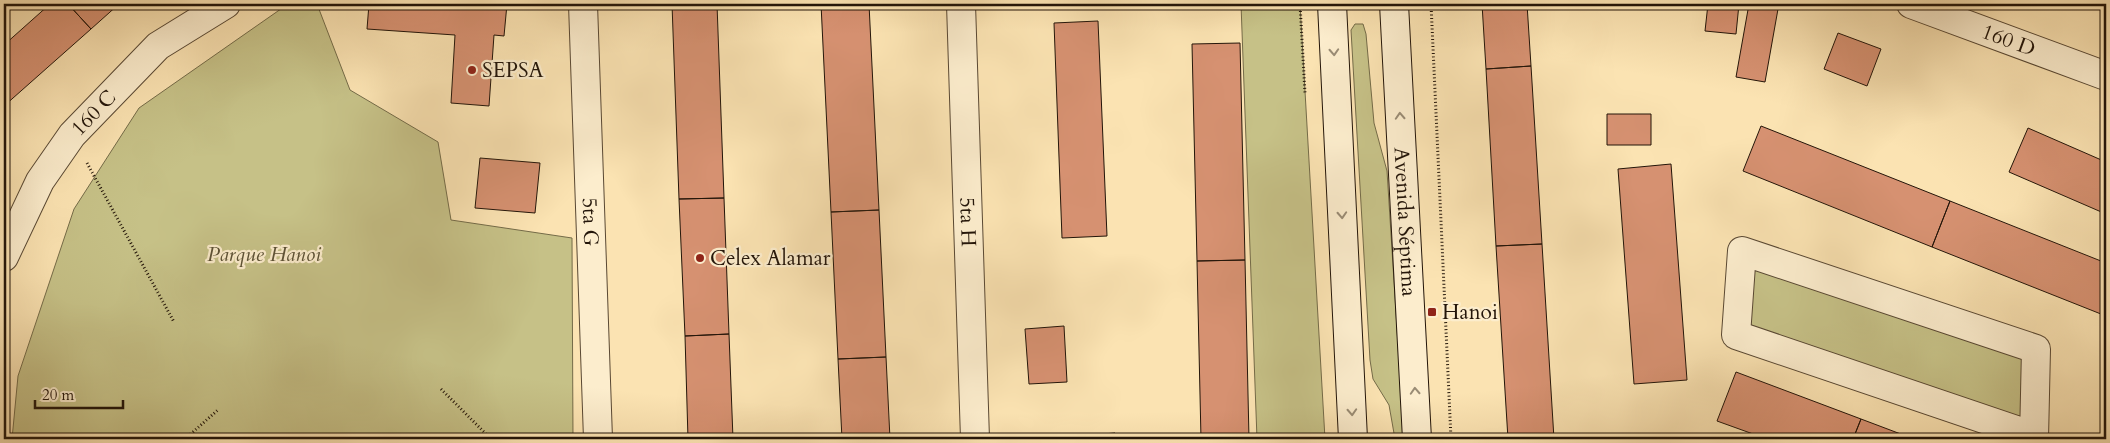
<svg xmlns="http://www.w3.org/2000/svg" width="2110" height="443" font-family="Cardo,serif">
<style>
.green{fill:#c6c187;stroke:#746b48}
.building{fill:#d69171;stroke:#231509}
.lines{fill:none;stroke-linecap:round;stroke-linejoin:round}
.minor-casing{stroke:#594833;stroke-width:30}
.secondary-casing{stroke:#231509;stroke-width:30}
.path{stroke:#231509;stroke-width:3;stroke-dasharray:1 2.5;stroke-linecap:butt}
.minor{stroke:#fcedcd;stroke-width:28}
.secondary{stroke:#fcedcd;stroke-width:28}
.oneway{stroke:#9a8c75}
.poi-dot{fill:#8f2418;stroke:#fcedcd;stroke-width:2}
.labels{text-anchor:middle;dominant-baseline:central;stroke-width:4.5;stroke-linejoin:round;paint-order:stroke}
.street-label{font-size:21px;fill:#231509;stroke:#fcedcd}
.poi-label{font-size:21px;fill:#231509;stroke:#fcedcd;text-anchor:start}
.park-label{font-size:21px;font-style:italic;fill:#5c5135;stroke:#fcedcd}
</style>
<rect width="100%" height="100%" fill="#fbe3b2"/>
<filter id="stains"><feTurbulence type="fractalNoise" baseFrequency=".004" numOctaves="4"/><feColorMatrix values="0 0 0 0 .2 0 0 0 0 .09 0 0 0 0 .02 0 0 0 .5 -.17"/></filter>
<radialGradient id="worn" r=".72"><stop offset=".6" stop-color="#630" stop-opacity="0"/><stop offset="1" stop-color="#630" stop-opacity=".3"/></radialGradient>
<path class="green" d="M288,4H317L350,90L438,142L451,220L572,238L573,439H12L18,376L74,209L139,108Z
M1241,4H1300L1325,439H1257Z
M1355,24H1363L1366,34L1374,123L1387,171L1404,439H1395L1389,405L1373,379L1370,360L1351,30Z
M1742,251L2036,349L2034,436L1736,335Z"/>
<path class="building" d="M50,4H68L91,29L4,106V45Z
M68,4H119L91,29Z
M369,4H507L504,36L494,35L489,106L451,103L455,35L367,29Z
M672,4H717L724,198L679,199Z
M821,4H869L879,210L831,212Z
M1482,4H1527L1531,66L1486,69Z
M1708,4H1739L1736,34L1705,31Z
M1749,4L1778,9L1765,82L1736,77Z
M1098,21L1107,236L1062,238L1054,23Z
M1838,33L1881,49L1867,86L1824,69Z
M1240,43L1245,260L1197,261L1192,44Z
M1531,66L1542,244L1496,246L1486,69Z
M1607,114H1651V145H1607Z
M1761,126L1950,201L1932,247L1743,171Z
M2028,128L2106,162V214L2009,172Z
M480,158L540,163L535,213L475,208Z
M1671,164L1687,380L1634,384L1618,169Z
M724,198L729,334L685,336L679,199Z
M1950,201L2106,263V316L1932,247Z
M879,210L886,357L838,359L831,212Z
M1542,244L1554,439H1508L1496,246Z
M1245,260L1249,439H1201L1197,261Z
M1064,326L1067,382L1029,384L1025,329Z
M729,334L733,439H688L685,336Z
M886,357L890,439H842L838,359Z
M1736,372L1861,419L1853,439H1767L1717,421Z
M1861,419L1914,439H1853Z
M1115,433L1116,439H1066V437Z"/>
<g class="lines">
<defs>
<g id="minor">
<path id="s1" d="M583,4L598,439"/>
<path id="s2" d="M961,4L975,439"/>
<path id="s3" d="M1911,4L2106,76"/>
<path id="s4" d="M4,257L40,181L72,135L158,46L226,4"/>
<path d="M2034,439L2036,349L1742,251L1736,335L2034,436"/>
</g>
<g id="secondary">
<path d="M1332,4L1353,439"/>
<path id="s5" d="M1394,4L1417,439"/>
</g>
</defs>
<use href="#minor" class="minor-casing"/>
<use href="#secondary" class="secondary-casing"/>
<path class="path" d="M1300,4L1305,93
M1431,4L1451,439
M87,163L174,322
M441,389L491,439
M185,439L219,409"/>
<use href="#minor" class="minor"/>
<use href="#secondary" class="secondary"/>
</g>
<defs><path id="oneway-chevron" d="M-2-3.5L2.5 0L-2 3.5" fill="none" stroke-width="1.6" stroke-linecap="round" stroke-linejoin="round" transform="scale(1.25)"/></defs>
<g class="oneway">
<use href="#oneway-chevron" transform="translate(1334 52) rotate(87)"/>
<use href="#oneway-chevron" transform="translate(1400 116) rotate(-93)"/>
<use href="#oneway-chevron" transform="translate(1342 215) rotate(87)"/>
<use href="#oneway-chevron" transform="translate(1415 391) rotate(-93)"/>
<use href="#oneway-chevron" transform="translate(1352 412) rotate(87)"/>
</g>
<g class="poi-dot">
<circle cx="472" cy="70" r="5"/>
<circle cx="700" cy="258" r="5"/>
<rect x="1427" y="307" width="10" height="10" rx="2.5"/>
</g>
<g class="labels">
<g class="street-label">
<text stroke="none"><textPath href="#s3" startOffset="104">160 D</textPath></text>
<text stroke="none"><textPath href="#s4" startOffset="171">160 C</textPath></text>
<text stroke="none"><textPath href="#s5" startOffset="218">Avenida Séptima</textPath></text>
<text stroke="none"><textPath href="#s1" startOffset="218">5ta G</textPath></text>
<text stroke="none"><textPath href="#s2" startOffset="218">5ta H</textPath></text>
</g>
<g class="poi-label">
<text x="482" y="70">SEPSA</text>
<text x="710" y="258">Celex Alamar</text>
<text x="1442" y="312">Hanoi</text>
</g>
<g class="park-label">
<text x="264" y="254">Parque Hanoi</text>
</g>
</g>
<rect width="2110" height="443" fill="none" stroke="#fbe3b2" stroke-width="20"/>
<rect x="5" y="5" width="2100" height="433" fill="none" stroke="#231509" stroke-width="2.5"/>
<rect x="10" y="10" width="2090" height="423" fill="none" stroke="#231509"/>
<path d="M35 400v8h88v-8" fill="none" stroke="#231509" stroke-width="2.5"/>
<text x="42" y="400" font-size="15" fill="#231509" stroke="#fcedcd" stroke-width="4" paint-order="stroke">20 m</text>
<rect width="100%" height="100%" filter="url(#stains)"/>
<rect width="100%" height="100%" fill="url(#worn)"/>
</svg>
